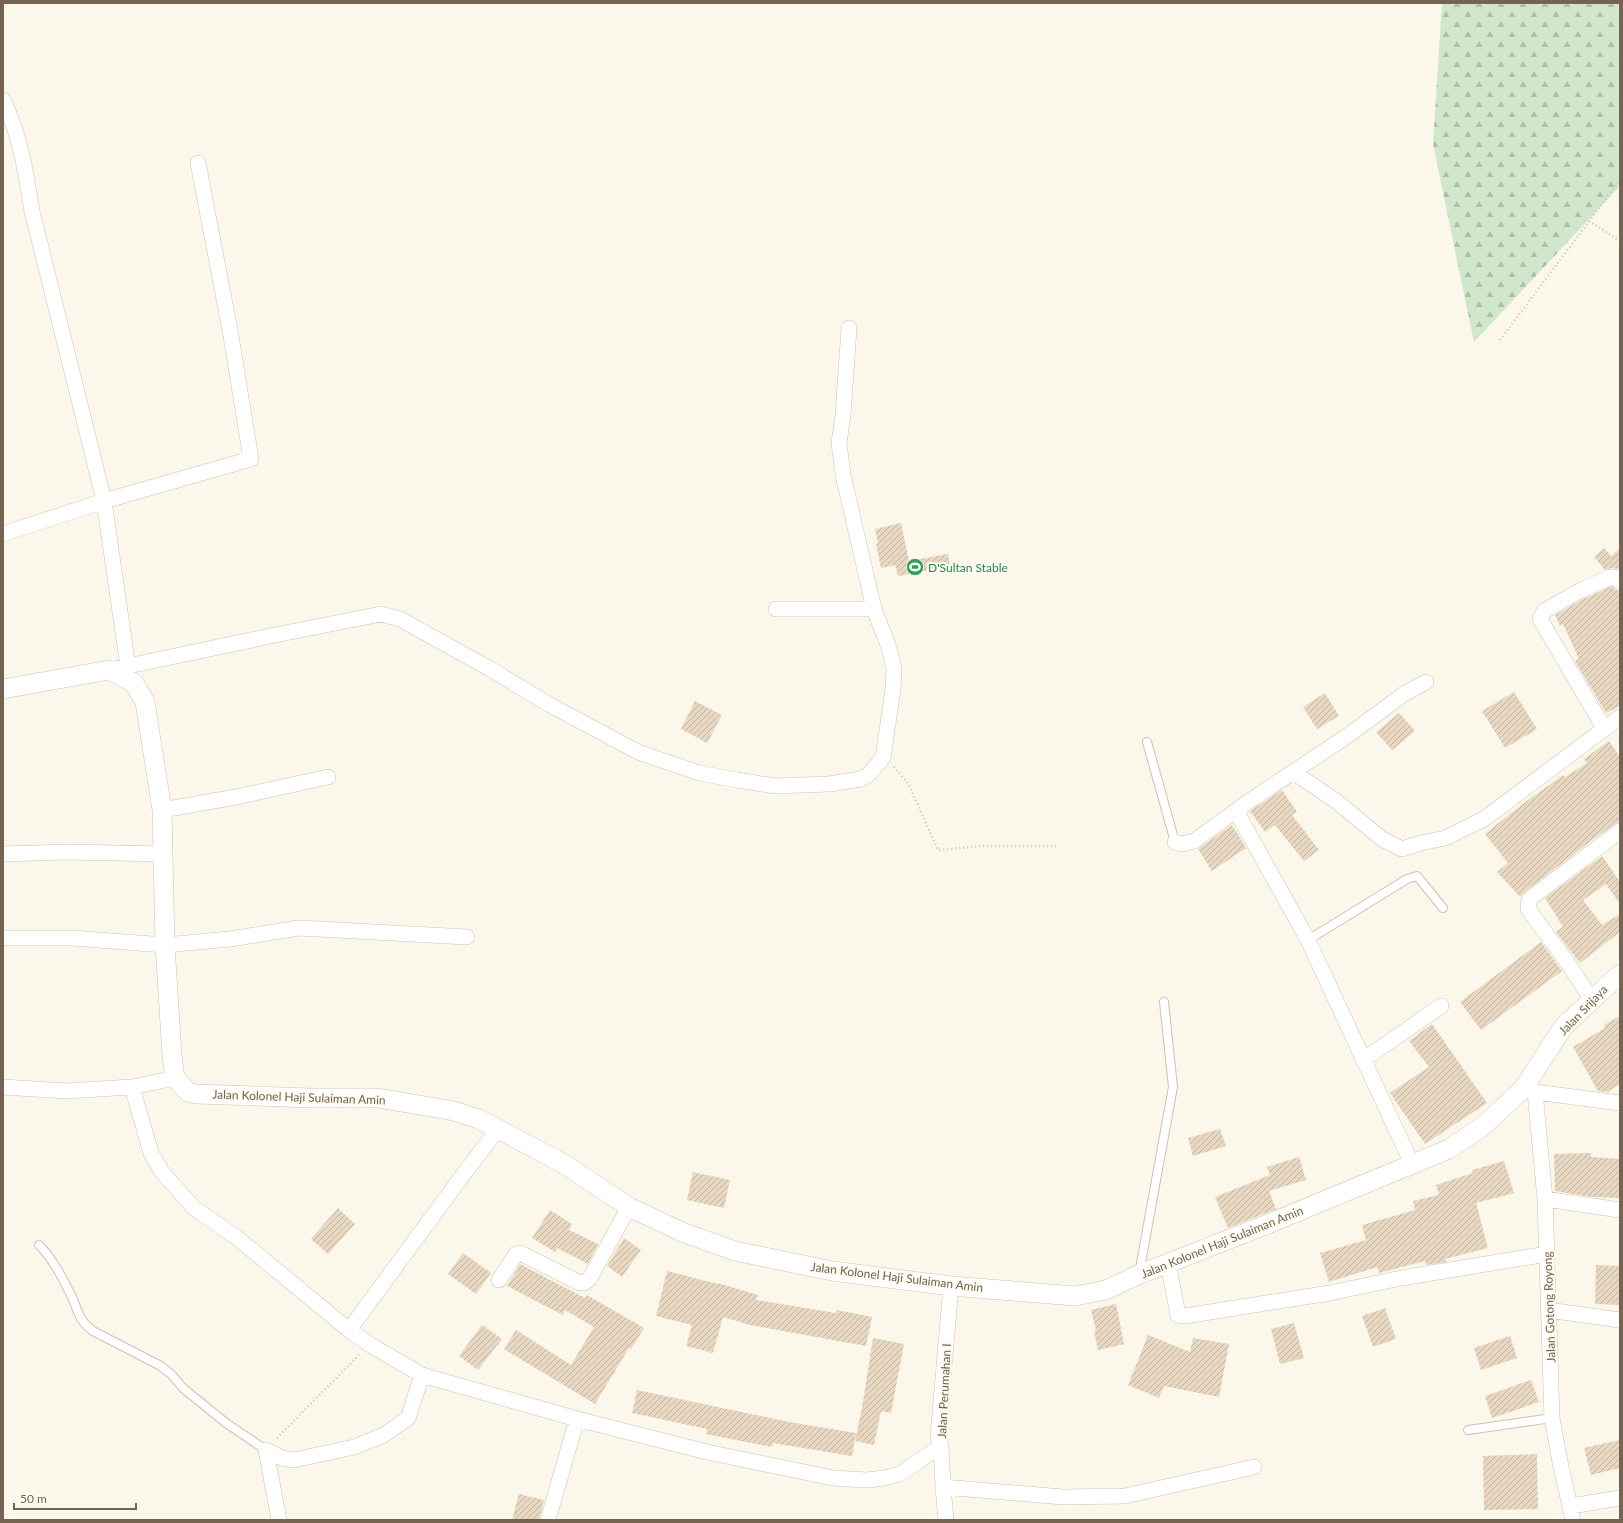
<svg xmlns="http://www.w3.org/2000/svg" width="1623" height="1523" font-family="Lato,sans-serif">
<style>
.forest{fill:url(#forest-firs)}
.building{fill:url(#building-hatch)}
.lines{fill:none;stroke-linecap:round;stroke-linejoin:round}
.service-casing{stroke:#ccc3b2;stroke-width:10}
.minor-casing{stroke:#ccc3b2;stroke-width:16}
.tertiary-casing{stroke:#ccc3b2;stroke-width:20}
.path{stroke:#d3c1a9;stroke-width:2.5;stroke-dasharray:1 3;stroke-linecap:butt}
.service{stroke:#fff;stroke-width:8}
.minor{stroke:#fff;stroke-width:15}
.tertiary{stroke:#fff;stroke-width:19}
.labels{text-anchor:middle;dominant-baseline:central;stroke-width:4;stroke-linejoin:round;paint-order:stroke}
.leisure-label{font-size:12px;fill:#27864d;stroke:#fdfbf2;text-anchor:start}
.street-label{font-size:12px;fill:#746451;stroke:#fdfbf2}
</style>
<defs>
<pattern id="forest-firs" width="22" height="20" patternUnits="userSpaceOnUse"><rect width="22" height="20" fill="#d1e7cb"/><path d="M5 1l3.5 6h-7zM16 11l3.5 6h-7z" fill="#aebfa7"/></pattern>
<pattern id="building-hatch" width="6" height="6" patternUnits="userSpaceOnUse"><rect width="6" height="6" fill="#e8d8c1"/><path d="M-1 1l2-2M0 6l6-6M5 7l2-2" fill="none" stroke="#c1b39f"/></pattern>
</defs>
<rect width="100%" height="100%" fill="#fbf8eb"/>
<path class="forest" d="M1442,3H1620V186L1474,342L1433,144Z"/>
<path class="building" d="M901,523L909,561L948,554L950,566L898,576L895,565L881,568L876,544L878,543L875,529Z
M1604,548L1611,556L1620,548V569L1612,568L1605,570L1594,557Z
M1612,586L1615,590L1620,591V706L1606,713L1575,661L1579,659L1563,624L1560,626L1555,615L1585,598Z
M1514,692L1537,729L1505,748L1482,711Z
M1325,693L1339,716L1317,729L1303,707Z
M695,701L722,715L707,743L681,729Z
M1399,713L1415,731L1392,750L1376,732Z
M1609,741L1620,757V822L1615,824L1592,840L1527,890L1520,897L1497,872L1508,863L1485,834L1520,806L1563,775L1565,777L1587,763L1584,759Z
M1282,790L1297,812L1292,815L1319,850L1304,861L1275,825L1265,832L1250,811Z
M1232,825L1246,848L1212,871L1198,849Z
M1602,856L1620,882V904L1606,884L1583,900L1602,925L1620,914V932L1580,963L1556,932L1563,927L1545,898Z
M1541,942L1562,971L1481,1030L1460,1002Z
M1620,1016V1084L1608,1092L1598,1091L1573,1047L1605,1028L1604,1025Z
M1432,1024L1487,1103L1425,1144L1390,1093L1429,1067L1409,1041Z
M1220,1129L1226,1146L1193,1156L1188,1138Z
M1591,1153V1157L1620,1159V1198L1592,1197L1555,1191L1554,1154Z
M1299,1157L1306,1180L1269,1191L1276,1209L1228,1228L1215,1197L1270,1175L1267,1167Z
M1504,1161L1514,1193L1476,1203L1488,1248L1445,1259L1446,1262L1426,1265L1425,1261L1379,1273L1377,1267L1329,1282L1320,1253L1366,1240L1362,1225L1415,1210L1413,1201L1439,1195L1436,1185L1473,1173L1472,1170Z
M693,1172L730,1180L724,1208L687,1200Z
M338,1208L355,1224L328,1254L311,1239Z
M550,1210L572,1224L569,1230L598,1244L588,1264L557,1248L555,1252L532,1238Z
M624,1238L641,1250L622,1277L607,1266Z
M463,1253L491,1273L476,1294L448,1274Z
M520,1264L585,1298L587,1295L644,1328L631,1349L629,1348L595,1404L504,1349L516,1330L571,1365L594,1327L565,1310L563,1315L507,1286Z
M1596,1265L1620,1266V1305L1595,1304Z
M667,1271L718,1284V1283L758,1295L756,1300L836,1313L837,1310L872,1317L866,1346L750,1325L723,1317L713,1353L686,1346L692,1325L656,1316Z
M1116,1304L1124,1344L1098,1350L1094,1331L1096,1330L1091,1310Z
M1385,1308L1396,1339L1373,1347L1362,1316Z
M1294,1323L1304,1358L1280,1364L1271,1329Z
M482,1325L502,1339L478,1370L459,1356Z
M1148,1335L1190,1352L1193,1338L1229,1344L1219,1397L1164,1386L1159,1398L1128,1385Z
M1510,1336L1517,1358L1481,1370L1474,1348Z
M873,1338L904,1344L891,1413L881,1411L874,1445L855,1441L862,1408Z
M1531,1380L1539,1402L1492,1418L1485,1396Z
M637,1390L789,1422L856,1433L852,1456L773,1443L772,1447L706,1434L707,1429L632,1413Z
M1620,1440V1468L1591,1475L1584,1448Z
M1537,1454L1538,1509L1484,1510L1483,1456Z
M519,1494L544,1500L539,1520H512Z"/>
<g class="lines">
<defs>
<path id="service" d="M1147,742L1175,842
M1308,940L1407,879L1417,876L1443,908
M39,1245C53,1259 62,1277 71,1295C79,1311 77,1319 93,1331L159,1365L171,1374L184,1389L226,1423L266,1450
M1139,1274L1173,1087L1164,1002
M1468,1430L1552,1418"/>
<path id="minor" d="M3,100C20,134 26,173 32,211L104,501L128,667
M849,328L843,415L839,443L843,475L874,609
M3,534L104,501L251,459L230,330L198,163
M109,670L275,635L381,614L400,619L492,670L550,705L638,752L699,773L737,780L775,786L829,784L861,779L868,775L883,758L893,689L894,668L888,645L874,609H776
M1604,728L1540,619L1544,611L1581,590L1611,577L1618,578L1620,582
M1293,772L1350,734L1404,694L1426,682
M162,810L236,797L328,777
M1236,811L1308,940L1412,1164
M1175,842L1182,844L1194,841L1248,802L1293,772L1336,801L1382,839L1402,849L1421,843L1445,838L1484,819L1620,717
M3,854L67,852L164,854
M3,938H72L165,945L230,939L299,928L467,937
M1592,1000L1568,963L1528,909L1529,901L1532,897L1620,831
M1363,1060L1441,1006
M3,1087L66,1091L132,1087L175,1078
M132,1087L151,1153L162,1172L194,1208L236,1237L349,1330L369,1344L422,1375L577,1419L707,1452L833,1478L867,1480L884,1478L900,1474L941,1446
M1526,1089L1535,1092L1620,1103
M1535,1092L1545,1199L1552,1418L1560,1462L1573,1520
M1545,1199L1620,1210
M1168,1263L1178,1315L1185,1316L1330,1293L1401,1278L1547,1254
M499,1280L516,1254L520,1253L580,1283H584L590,1278L629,1207
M1548,1310L1620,1320
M349,1330L463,1175L498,1129
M266,1450L282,1458L294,1460L354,1447L384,1435L408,1418L422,1375
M266,1450L279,1520
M943,1487L1063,1497L1125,1496L1254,1467
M1571,1506L1620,1498
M548,1520L577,1419
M946,1520L943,1487L941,1446L938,1436L951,1286"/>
<path id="tertiary" d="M3,689L109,670L134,683L145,702L162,810L165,945L172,1055L175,1078L188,1092L196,1094L311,1098H378L454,1111L479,1119L498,1129L564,1164L629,1207L682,1232L735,1251L832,1271L951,1286L1075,1296L1106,1290L1138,1275L1268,1224L1449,1149L1482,1127L1523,1089L1564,1026L1620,974"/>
</defs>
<use href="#service" class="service-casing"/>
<use href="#minor" class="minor-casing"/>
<use href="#tertiary" class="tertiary-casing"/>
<path class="path" d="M1589,221L1620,241
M1500,340L1620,180
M894,767L908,783L938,850L981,846H1059
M277,1438L359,1355"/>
<use href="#service" class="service"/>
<use href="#minor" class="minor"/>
<use href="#tertiary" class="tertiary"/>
</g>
<defs>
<symbol id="stadium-disc" viewBox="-11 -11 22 22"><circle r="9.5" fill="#2e9e5b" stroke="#fdfbf2"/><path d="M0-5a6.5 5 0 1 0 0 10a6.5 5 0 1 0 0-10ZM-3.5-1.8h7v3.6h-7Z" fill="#fff"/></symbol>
</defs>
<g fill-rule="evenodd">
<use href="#stadium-disc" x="905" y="557" width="20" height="20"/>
</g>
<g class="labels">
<g class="leisure-label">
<text x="928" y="567">D'Sultan Stable</text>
</g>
<g class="street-label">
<text transform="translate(1583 1010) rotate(-46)">Jalan Srijaya</text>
<text transform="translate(299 1097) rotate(2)">Jalan Kolonel Haji Sulaiman Amin</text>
<text transform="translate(1222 1242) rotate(-22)">Jalan Kolonel Haji Sulaiman Amin</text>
<text transform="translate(897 1277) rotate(7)">Jalan Kolonel Haji Sulaiman Amin</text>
<text transform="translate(1549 1307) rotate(-92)">Jalan Gotong Royong</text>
<text transform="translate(944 1391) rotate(-87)">Jalan Perumahan I</text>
</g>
</g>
<rect width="1623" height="1523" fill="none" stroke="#746451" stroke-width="8"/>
<path d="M14 1503v6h122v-6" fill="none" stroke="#746451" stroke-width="2"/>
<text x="20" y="1503" font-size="12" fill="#746451" stroke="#fdfbf2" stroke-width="3" paint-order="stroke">50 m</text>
</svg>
